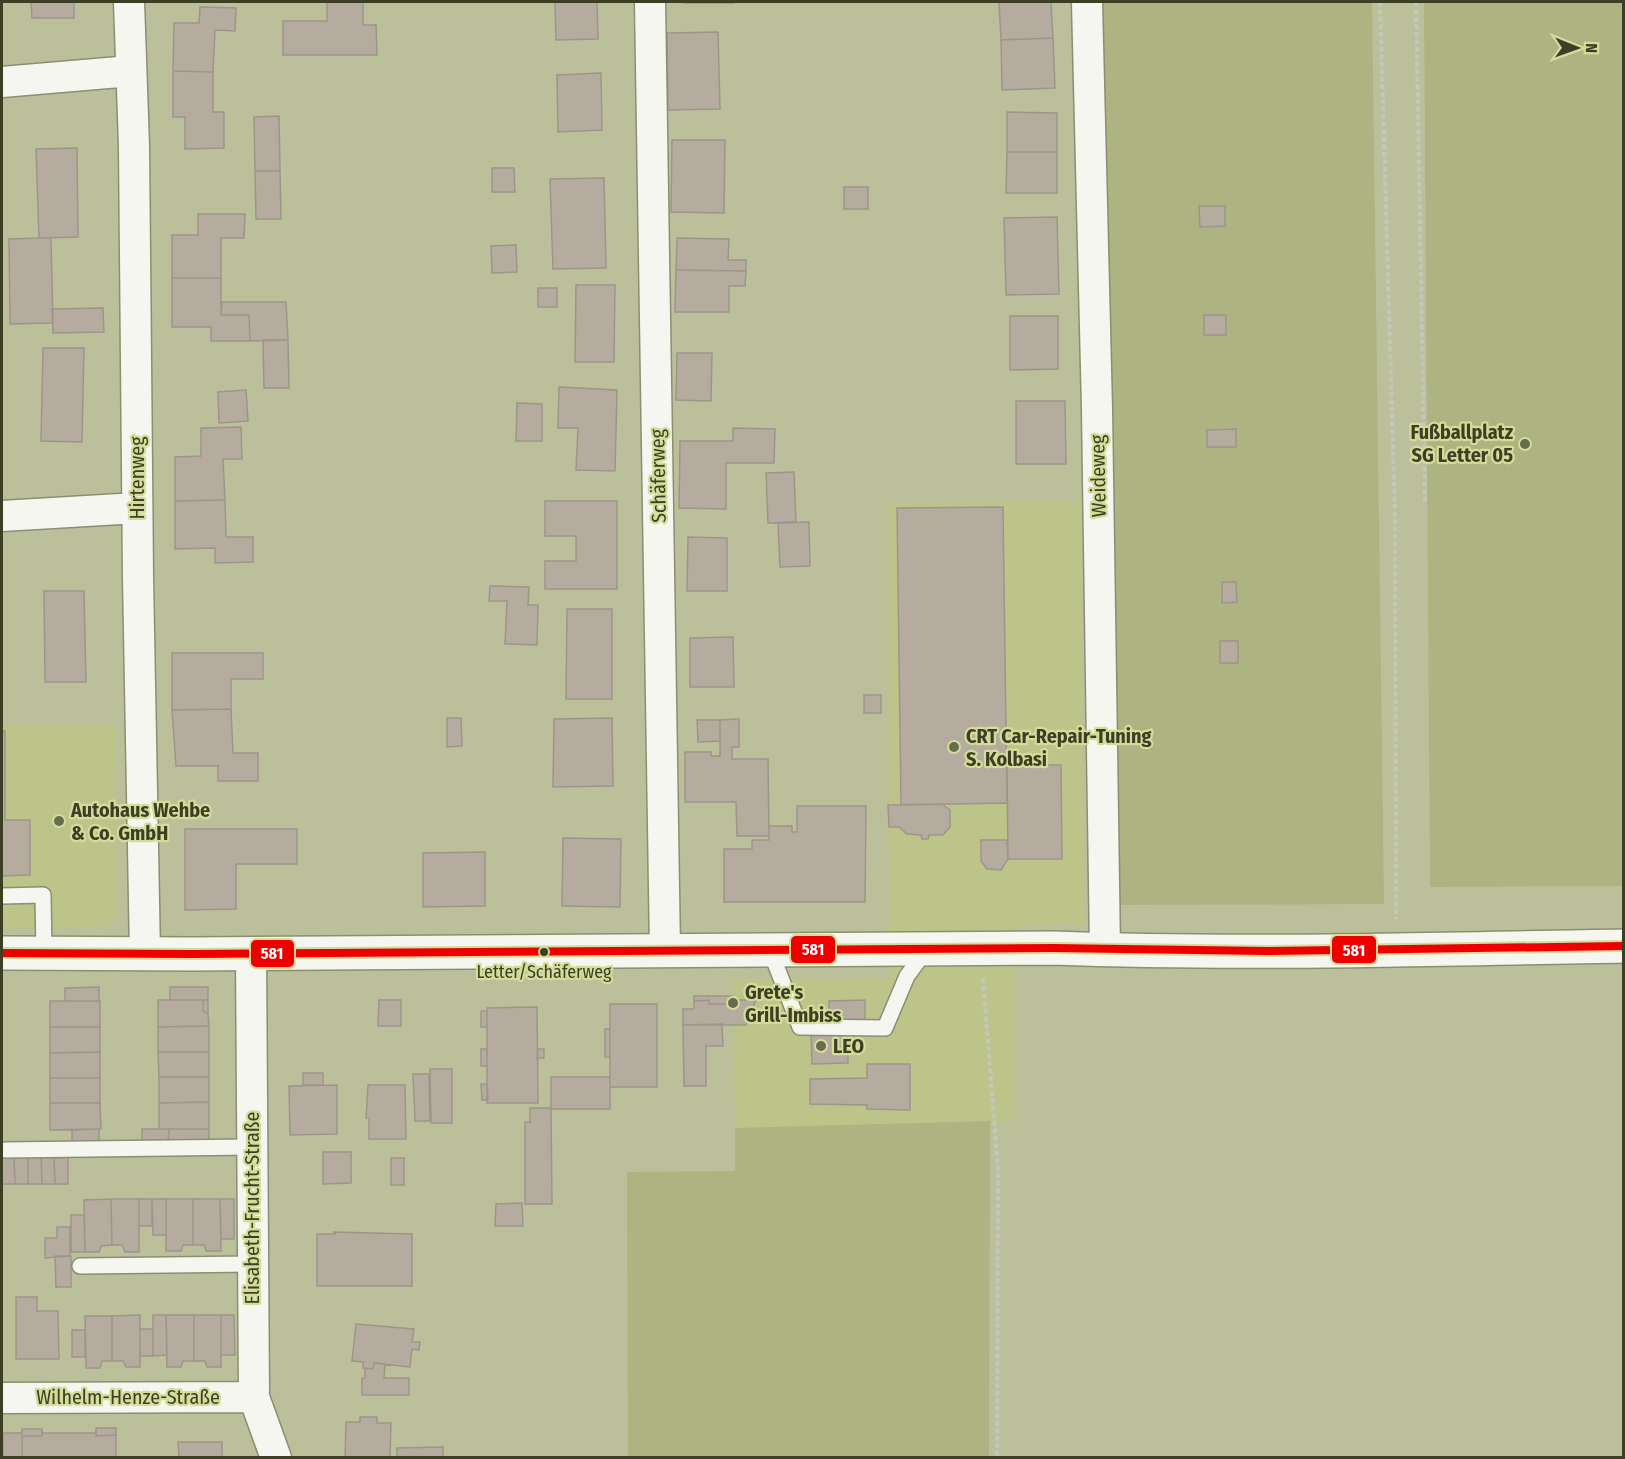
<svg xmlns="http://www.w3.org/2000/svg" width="1625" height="1459" font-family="'Fira Sans Condensed',sans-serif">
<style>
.built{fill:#bdc48a}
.green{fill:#adb381}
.building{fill:#b5ab9f;stroke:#9e9589;stroke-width:1.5}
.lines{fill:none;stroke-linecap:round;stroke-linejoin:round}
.service-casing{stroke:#8b8e72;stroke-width:18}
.minor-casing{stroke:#8b8e72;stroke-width:33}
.secondary-casing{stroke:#8b8e72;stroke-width:36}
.path{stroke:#c5c7bc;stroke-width:4;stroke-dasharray:4.5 3;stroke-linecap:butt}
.service{stroke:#f5f6f0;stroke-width:15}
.minor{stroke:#f5f6f0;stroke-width:30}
.secondary{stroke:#f5f6f0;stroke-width:33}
.bus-1-casing{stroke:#d4dc99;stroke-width:12}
.bus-1{stroke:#e00;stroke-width:8}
.poi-dot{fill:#686c4e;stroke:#d4dc99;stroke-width:2}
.bus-dot{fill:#3c3f24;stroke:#d4dc99;stroke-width:2}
.labels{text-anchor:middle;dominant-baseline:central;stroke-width:4.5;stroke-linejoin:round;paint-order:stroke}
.bus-label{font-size:18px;fill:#3c3f24;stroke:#d4dc99}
.poi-label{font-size:20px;font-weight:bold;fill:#3c3f24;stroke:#d4dc99;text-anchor:start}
.street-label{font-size:20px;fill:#3c3f24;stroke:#d4dc99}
.line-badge{stroke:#d4dc99;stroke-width:2}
.badge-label{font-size:16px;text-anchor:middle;font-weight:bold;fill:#fff}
</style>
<rect width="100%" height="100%" fill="#bbc09b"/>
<path class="built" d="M1081,501L1084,923L1016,926L1015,1121L735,1128L733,980L889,978L888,503Z
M115,725L117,916L110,924L101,927L2,928V726Z"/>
<path class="green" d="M1100,2H1372L1384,904L1114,905Z
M1424,2H1623V886L1430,887Z
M990,1121L989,1457H628L627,1172L735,1171V1128Z"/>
<path class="building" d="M31,2H74V18H32Z
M327,2H363V25H376L377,55H283V21H327Z
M555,2H597L598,39L556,40Z
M684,2H734V3H684Z
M999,2H1051L1053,38L1001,40Z
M200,7L236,8L235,31L215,30L213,72L173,71L174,23H199Z
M718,32L720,109L668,110L667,33Z
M1053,38L1055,88L1002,90L1001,40Z
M173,71L213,72V112H224V148L185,149V117H173Z
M601,73L602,130L558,132L557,75Z
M1007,112L1057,113V152H1007Z
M279,116L280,171H255L254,117Z
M672,140H725L724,213L671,212Z
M77,148L78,237L39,238L36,149Z
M1007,152H1057V193H1006Z
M492,168H514L515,192H492Z
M255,171H280L281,219H256Z
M604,178L606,268L553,269L550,179Z
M844,187H868V209H844Z
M1199,206H1225V226L1200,227Z
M198,214H245L244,238H221V278H172V235H198Z
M1057,217L1059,294L1006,295L1004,218Z
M39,238H51L53,323L10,324L9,239Z
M677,238L729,239L728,260H746V271L676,270Z
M516,245L517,272L492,273L491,246Z
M676,270L746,271L745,286H729V312H675Z
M172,278H221V315H249L250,341H211V327H172Z
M576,285H615L614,362H575Z
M538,288H557V307H538Z
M222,302H286L288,340L250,341L249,315H221Z
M103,308L104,332L53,333L52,309Z
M1204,315H1226V335H1204Z
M1010,316H1058V369L1010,370Z
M263,340H288L289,388H264Z
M43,348H84L82,442L41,441Z
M677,353H712L711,401L676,400Z
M559,387L617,390L615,471L576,470L578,428H558Z
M246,390L248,421L219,423L218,392Z
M1016,401H1065L1066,464H1016Z
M517,403L542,404V441H516Z
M241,427L242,459H223L225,500L175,501V457L201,456V428Z
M733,428L775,429L774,463H726V509L679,508L680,441H733Z
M1236,429V447H1207V430Z
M794,472L796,522L768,523L766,473Z
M225,500L226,537H253V562L215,563V548L175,549V501Z
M545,501H617V589H545V561H576V536H545Z
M1003,507L1007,803L901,805L897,508Z
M809,522L810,566L780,567L778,523Z
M688,537L727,538V591H687Z
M1222,582H1236L1237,602L1222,603Z
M490,586L529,587L528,605H538L537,645L505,644L507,601H489Z
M44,591H84L86,682H45Z
M567,609H612V699H566Z
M733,637L734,687H690V638Z
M1220,641H1238V663H1220Z
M172,653H263V679H231V709L172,710Z
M864,695H881V713H864Z
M231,709L233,753H258V781H218V766H176L172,710Z
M447,718H461L462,746L447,747Z
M612,718L613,786L553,787L554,719Z
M739,719V747H732V759H768L769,836H737L736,802H685V752H711V756H720V720Z
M697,720H720V741L698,742Z
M2,731H5V820H30V875L2,876Z
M1007,765H1061L1062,859H1008Z
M942,804L950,810V827L943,835H929L928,839H922L921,835L907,834L899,827H889L888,805Z
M797,806H866L865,902H724V849H752V840H769V826H792V832H797Z
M185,829H297V864H236V909L185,910Z
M563,838L621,839L620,907L562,906Z
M981,840H1007L1008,859L1001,870L987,869L981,861Z
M485,852V906L423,907V853Z
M99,987V1001H65V988Z
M170,987H208V1000H170Z
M694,996H732V1000H727V1004H709V1000L694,1001Z
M158,1000H203V1011L208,1014L209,1026L158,1027Z
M203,1000H208V1014L203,1011Z
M379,1000H401V1026H378Z
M709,1000V1004H727V1000H756L746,1025H683V1009H694V1001Z
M865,1000V1032H848V1063L812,1064L811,1032H829V1001Z
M50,1001H100V1027H50Z
M610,1004H657V1087H610Z
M537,1007L538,1103H487V1008Z
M481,1011H487V1027H481Z
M722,1024L723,1046H706V1086H684L683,1025Z
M209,1026V1052H158V1027Z
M50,1027H100V1052L50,1053Z
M605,1029H610V1057H605Z
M481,1049H487V1066H481Z
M538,1049H544V1058H537Z
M100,1052V1078H50V1053Z
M158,1052H209V1077H159Z
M867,1064H910V1110L867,1109V1105L810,1104V1079L867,1078Z
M430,1069H452V1123H431Z
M303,1073H323V1085H303Z
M413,1074H429L430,1121H415Z
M159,1077H209V1102L159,1103Z
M551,1077H610V1109H551Z
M50,1078H100V1103H50Z
M481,1084H487L488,1100H482Z
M337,1085V1134L290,1135L289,1086Z
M368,1085H405L406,1139H369V1118H366Z
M209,1102V1129H159V1103Z
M50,1103H100L101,1129L50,1130Z
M530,1108H551L552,1204H525V1122H530Z
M99,1129V1143H72V1130Z
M142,1129H169L168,1142L142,1143Z
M169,1129H209V1142H168Z
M323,1152H351V1183L323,1184Z
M28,1157V1184H15L14,1158Z
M28,1157H41L42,1184H28Z
M41,1157H54L55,1184H42Z
M54,1157H68V1184H55Z
M2,1158H14L15,1184H2Z
M391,1158H404V1185H391Z
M111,1199H139V1252H125L122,1245H112Z
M111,1199L112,1245L101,1246L99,1252H85L84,1200Z
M139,1199H152V1226H139Z
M152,1199H166V1235H153Z
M166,1199H193V1245H183L181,1251H166Z
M193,1199H220L221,1251H206L204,1245H193Z
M220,1199H234V1239H221Z
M522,1203L523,1226H495L496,1204Z
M71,1215H84L85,1252H71Z
M57,1227H70V1256L45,1258V1238H57Z
M334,1232L412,1234V1286H317V1234H335Z
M55,1256H71V1287H56Z
M16,1297H37V1311H58L59,1359H16Z
M140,1315V1367H126L123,1361H112V1316Z
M153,1315H166L167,1355L153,1356Z
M166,1315H194V1361H183L181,1367H167Z
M194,1315H221V1367H207L205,1361H194Z
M221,1315H234L235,1355H221Z
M85,1316H112V1361H102L100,1368H86Z
M356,1324L414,1329L412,1342H420L419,1350L412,1349L410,1367L374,1363L373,1369L363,1368V1362L352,1361Z
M140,1329H153V1356H140Z
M72,1330H85V1357H72Z
M374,1363L385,1364L384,1378H409V1395H362V1378H365V1368L373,1369Z
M360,1417H377V1423H391L390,1458H345L346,1422H360Z
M96,1428H116V1435L96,1436Z
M22,1429H42V1436H22Z
M3,1433H22V1458H3Z
M42,1433H96V1436L116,1435V1458H22V1436H42Z
M178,1442H222V1458H179Z
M443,1447V1458H397V1448Z"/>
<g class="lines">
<defs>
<path id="service" d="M2,896L43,895L44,953
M770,950L800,1027L885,1028L907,976L927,949
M5,1150L252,1147
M80,1266L253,1264"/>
<path id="minor" d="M129,2L134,146L138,577L145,955
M650,2L665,951
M1087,2L1097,409L1105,950
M2,82L131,71
M2,516L137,508
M251,954L254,1397L276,1458
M2,1398L254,1397"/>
<path id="secondary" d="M2,953L193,954L1053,948C1243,955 1433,949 1624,946"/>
</defs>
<use href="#service" class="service-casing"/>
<use href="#minor" class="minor-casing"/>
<use href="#secondary" class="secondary-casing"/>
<path class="path" d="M1380,2L1395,515L1396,919
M1416,2L1425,502
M983,979L998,1170L997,1458"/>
<use href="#service" class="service"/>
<use href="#minor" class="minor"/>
<use href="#secondary" class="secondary"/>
<defs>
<path id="bus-1" d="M2,953L193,954L1053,948L1267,951L1624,946"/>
</defs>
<use href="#bus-1" class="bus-1-casing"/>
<use href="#bus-1" class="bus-1"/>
</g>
<g class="poi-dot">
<circle cx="1525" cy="444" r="6"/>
<circle cx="954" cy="747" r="6"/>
<circle cx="59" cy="821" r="6"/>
<circle cx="733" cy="1003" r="6"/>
<circle cx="821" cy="1046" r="6"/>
</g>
<circle class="bus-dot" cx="544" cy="952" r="5"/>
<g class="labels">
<g class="bus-label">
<text x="544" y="972">Letter/Schäferweg</text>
</g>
<g class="poi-label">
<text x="1513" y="432" text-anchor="end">Fußballplatz<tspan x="1513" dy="23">SG Letter 05</tspan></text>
<text x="966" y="736">CRT Car-Repair-Tuning<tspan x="966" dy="23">S. Kolbasi</tspan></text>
<text x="71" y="810">Autohaus Wehbe<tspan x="71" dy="23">&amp; Co. GmbH</tspan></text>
<text x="745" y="992">Grete's<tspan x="745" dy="23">Grill-Imbiss</tspan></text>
<text x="833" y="1046">LEO</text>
</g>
<g class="street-label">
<text transform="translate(658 476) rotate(-91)">Schäferweg</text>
<text transform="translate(1098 476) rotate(-91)">Weideweg</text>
<text transform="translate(137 478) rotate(-90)">Hirtenweg</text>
<text transform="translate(252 1208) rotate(-90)">Elisabeth-Frucht-Straße</text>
<text x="128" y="1397">Wilhelm-Henze-Straße</text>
</g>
</g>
<g class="line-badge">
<rect x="790" y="935" width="46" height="29" rx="6" fill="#e00"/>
<rect x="1331" y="935" width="46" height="29" rx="6" fill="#e00"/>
<rect x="250" y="939" width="45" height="29" rx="6" fill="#e00"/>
</g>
<g class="badge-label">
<text x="813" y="955">581</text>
<text x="1354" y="956">581</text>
<text x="272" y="959">581</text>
</g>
<rect width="1625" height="1459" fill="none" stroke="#3c3f24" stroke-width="6"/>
<g transform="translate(1577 48) rotate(91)" stroke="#d4dc99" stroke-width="4.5" paint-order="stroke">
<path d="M0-4.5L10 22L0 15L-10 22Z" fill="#3c3f24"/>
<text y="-9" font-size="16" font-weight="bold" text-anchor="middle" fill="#3c3f24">N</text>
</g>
</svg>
